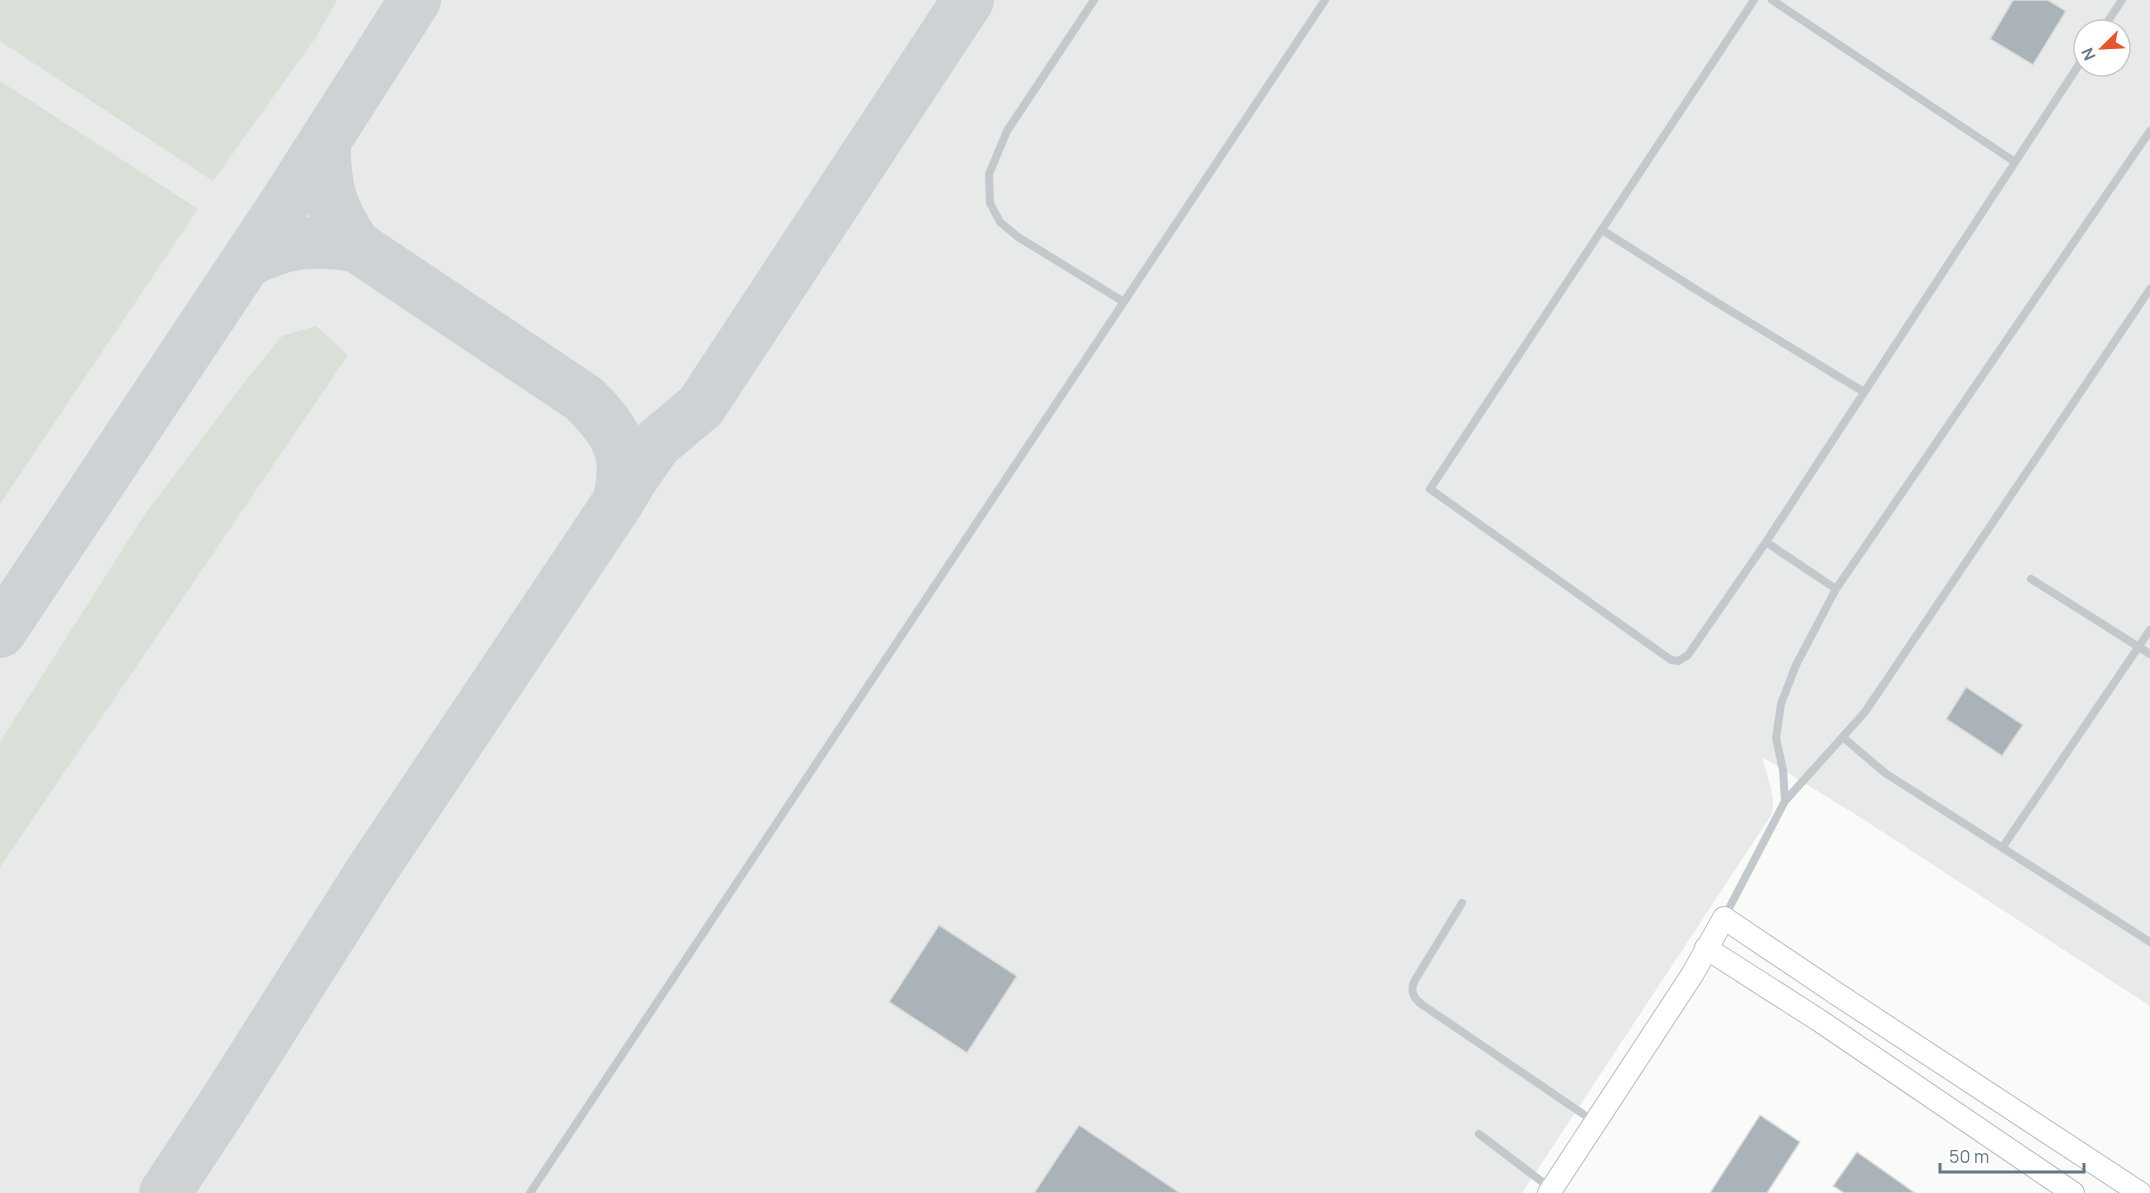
<svg xmlns="http://www.w3.org/2000/svg" width="2150" height="1193" font-family="Manrope,sans-serif">
<style>
.built{fill:#e8e9e9;fill-rule:evenodd}
.green{fill:#dadfd7}
.lines{fill:none;stroke-linecap:round;stroke-linejoin:round}
.taxiway{stroke:#ced2d4;stroke-width:52}
.building{fill:#aab3b9;stroke:#dcdcda;stroke-width:1.5}
.secondary-casing{stroke:#b3babf;stroke-width:24}
.lane{stroke:#c3c8cc;stroke-width:8}
.secondary{stroke:#fff;stroke-width:22}
</style>
<rect width="100%" height="100%" fill="#fafaf8"/>
<path class="built" d="M0,0H2150V1006L1858,816L1762,757L1770,785L1773,800L1772,814L1522,1193H0ZM2084,30H2120V66H2084Z"/>
<path class="green" d="M0,0H337L316,37L213,181L0,41Z
M0,81L198,209L0,504Z
M316,326L348,355L0,867V742L145,514L233,397L282,336Z"/>
<g class="lines">
<path class="taxiway" d="M356,246L583,398C617,430 631,455 618,502
M246,262C286,242 312,239 356,246C331,211 324,185 325,142
M0,632L286,202L415,0
M165,1193L225,1102L370,873L618,502L631,480L656,444L701,406L968,0"/>
</g>
<path class="building" d="M2013,0H2048L2066,11L2033,65L1990,39Z
M1966,687L2023,725L2002,756L1946,719Z
M939,925L1017,976L967,1053L889,1002Z
M1760,1115L1800,1142L1767,1193H1710Z
M1079,1125L1180,1193H1034Z
M1857,1152L1915,1193H1844L1833,1186Z"/>
<g class="lines">
<defs>
<path id="secondary" d="M1706,948L1820,1021L2073,1193
M1549,1193L1692,975L1724,918L1837,994L2140,1193"/>
</defs>
<use href="#secondary" class="secondary-casing"/>
<path class="lane" d="M1094,0L1007,131L989,174L990,203L1000,222L1018,237L1124,302
M1754,0L1430,489L1671,660L1678,661L1688,655L1766,542L2084,57
M1772,0L2015,162
M2102,30L2122,0
M1602,230L1711,299L1864,392
M1766,542L1836,589
M2031,579L2150,654
M1844,738L1885,773L2150,942
M1785,801L1865,712L2150,289
M2002,848L2150,630
M1462,903L1415,980C1408,993 1416,1001 1427,1008L1583,1114
M1725,916L1785,801L1783,770L1776,738L1781,704L1796,665L1836,589L2150,131
M1479,1134L1541,1181
M530,1193L1325,0"/>
<use href="#secondary" class="secondary"/>
</g>
<g transform="translate(2102 48) rotate(246)"><circle r="28" fill="#ffffff" stroke="#c1c8cd" stroke-width="1.5"/>
<path d="M0-4.5L10 22L0 15L-10 22Z" fill="#e4572e"/>
<text y="-9" font-size="16" font-weight="bold" text-anchor="middle" fill="#657683">N</text>
</g>
<path d="M1940 1163v9h144v-9" fill="none" stroke="#657683" stroke-width="3"/>
<text x="1949" y="1163" font-size="18" fill="#657683" stroke="#ffffff" stroke-width="4.5" paint-order="stroke">50 m</text>
</svg>
